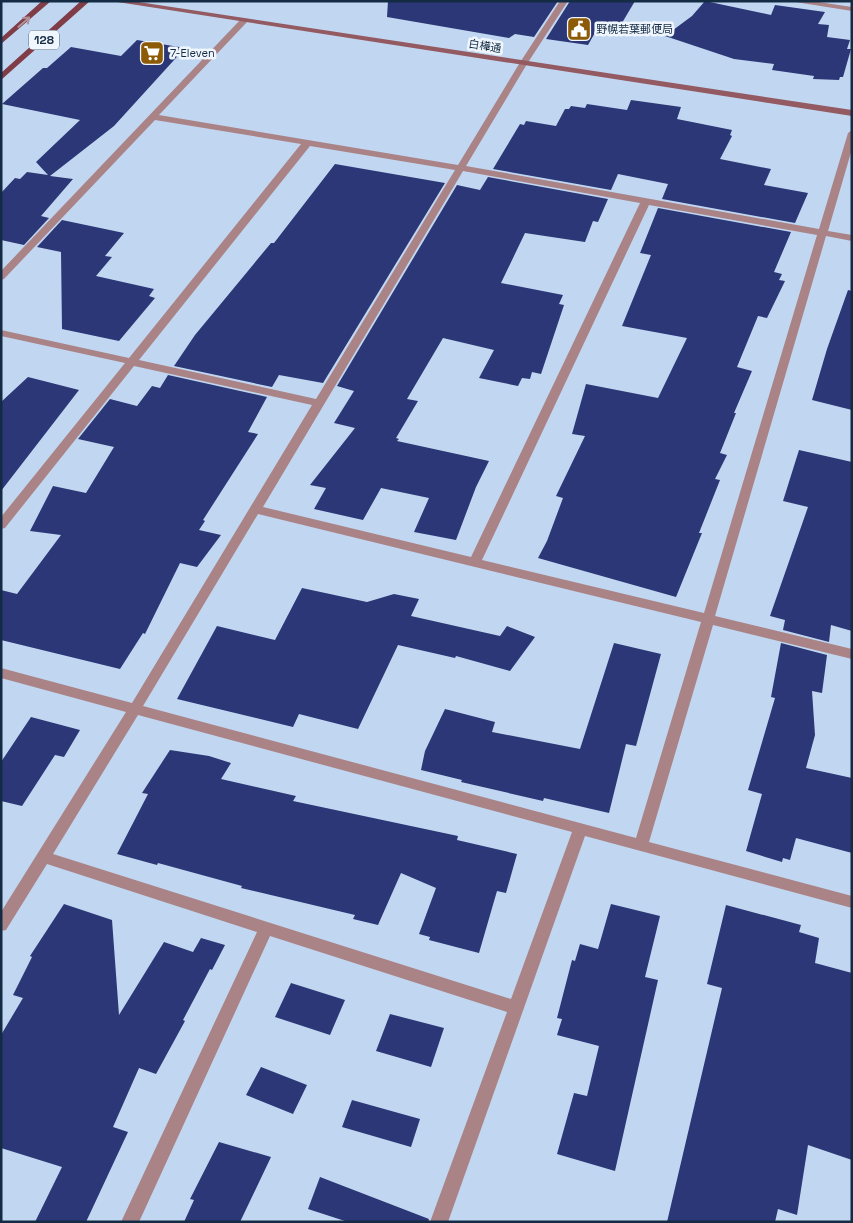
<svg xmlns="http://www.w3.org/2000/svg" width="853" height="1223" font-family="'Space Grotesk','Noto Sans JP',sans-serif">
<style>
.building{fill:#2b3776}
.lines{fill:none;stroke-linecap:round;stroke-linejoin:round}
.street{fill:#aa8386;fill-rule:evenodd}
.secondary{fill:#935a61;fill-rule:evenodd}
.primary{fill:#803d47;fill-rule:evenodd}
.oneway{stroke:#b29099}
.labels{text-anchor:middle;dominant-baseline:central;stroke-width:5;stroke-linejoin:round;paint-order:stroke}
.far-poi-label{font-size:11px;fill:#142b44;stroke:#f0f6fd;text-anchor:start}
.far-street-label{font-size:11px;fill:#142b44;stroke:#f0f6fd}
.shield{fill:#f0f6fd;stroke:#56687c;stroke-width:1}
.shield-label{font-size:12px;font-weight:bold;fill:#142b44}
</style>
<rect width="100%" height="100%" fill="#c1d7f1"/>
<path class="building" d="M388,1H558L534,37L515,34L509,38L387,17Z
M570,1H635L616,33L596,31L588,45L546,39Z
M705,1L771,15L775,5L825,12L818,24L829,25L827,37L850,40L847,49H851L843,77H840L839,80L813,79L814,76L772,70L774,64L734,59L665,36L692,16Z
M137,40L185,48L114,126L50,176L73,179L41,216L49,218L24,245L1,240V193L15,178L20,179L27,172L48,175L36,162L80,120L2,104L43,68H47L71,47L121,56Z
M631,100L681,107L677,119L732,130L730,135L732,136L720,159L771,169L764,185L808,193L795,223L662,199L668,184L618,174L611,190L493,169L520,124L524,125L526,121L556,126L565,109H569L571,106L585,108L587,104L627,110Z
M335,164L445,183L323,383L279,375L272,387L174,366L195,335L271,243H274Z
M488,177L608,199L598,222L593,221L585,242L525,233L501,283L563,295L559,304L564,305L541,374L532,372L530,379L522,378L518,386L479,378L494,350L443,338L407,399L418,401L396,438L399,439L397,441L489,461L476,487L456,540L414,532L429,498L381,488L363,520L314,509L326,488L310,485L355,428L334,423L354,391L337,386L457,185L480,190Z
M658,208L791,232L774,272L782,274L779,280L785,281L767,318L758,316L737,367L752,371L734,413H736L720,453L727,455L715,479L720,480L699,533H702L676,597L538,558L547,541L563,498L556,496L585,436L572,434L586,384L658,398L687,338L622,326L651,255L640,253Z
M62,220L124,233L105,256L112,257L96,276L154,289L149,296L155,298L119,341L62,329L61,252L37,247Z
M848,290L852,291V410L812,400L827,349Z
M168,375L267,397L248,432L258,434L203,520L205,521L199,530L221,535L197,567L180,563L145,634L143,633L120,669L1,640V590L17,594L61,535L30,531L53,486L86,493L114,447L78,439L110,399L137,406L152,386L160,388Z
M28,377L79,390L1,491V402Z
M799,450L852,462V631L831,625L829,642L783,630L785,620L770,616L808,507L783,501Z
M302,588L367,602L394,594L419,599L411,616L500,636L507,626L535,637L510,671L456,656L455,658L398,645L358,729L299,714L293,727L177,699L217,626L275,640Z
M614,643L661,654L636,746L626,744L609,813L544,798L543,801L461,782L462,780L421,770L425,751L445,709L495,722L492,732L580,749Z
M781,643L827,655L822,693L812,691L815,735L806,768L852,778V853L796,838L790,860L783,858L782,862L746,851L762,794L748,790L775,698L771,697Z
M31,717L80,730L64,757L55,755L22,806L1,801V762Z
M170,750L209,756L231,763L221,779L296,796L293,801L458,836L457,840L517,854L506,893L497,891L479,953L429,940L430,937L419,934L436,888L401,873L378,925L353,919L355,915L241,888L242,886L158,863L157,865L117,854L148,794L142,793Z
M64,904L112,920L119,1015L164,942L193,952L201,938L225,945L212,970L210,969L183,1020L185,1021L156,1074L139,1068L113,1127L128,1132L86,1222H35L62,1167L1,1148V1035L23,998L13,995L32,957L30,956Z
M611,904L660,916L645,977L658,980L615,1171L557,1154L574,1093L587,1096L599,1046L557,1035L562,1019L557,1018L572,960L575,961L580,944L598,949Z
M726,905L801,925L799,932L819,938L815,963L852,973V1160L808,1145L797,1215L778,1209L775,1222H667L722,988L707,984Z
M291,983L345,1000L330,1035L275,1017Z
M390,1014L444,1028L431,1067L376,1051Z
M261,1067L307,1085L293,1114L246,1095Z
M352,1100L420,1119L411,1147L342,1127Z
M219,1142L271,1157L240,1222H184L194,1200L190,1199Z
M320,1177L429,1219L428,1222H348L308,1209Z"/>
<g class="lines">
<path class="street" d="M560,1H568L527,64L466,166L819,229L848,133L852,130V149L828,231L852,235V241L826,236L715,616L852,649V659L713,625L649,842L852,896V908L585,836L448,1222H430L507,1012L270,936L139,1222H121L257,932L47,864L6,930L1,931V912L126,712L1,678V668L132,703L312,405L134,366L5,528L1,529V517L125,363L1,336V330L129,358L301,144L155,120L4,279L1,280V271L241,19L248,21L159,115L458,165L519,64ZM310,146L455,170L316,399L139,360ZM463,171L640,203L471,557L263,507ZM649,205L817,235L704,613L482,560ZM258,514L701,622L636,838L143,706ZM138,715L572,832L511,999L53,854Z
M789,1H812L852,7V11Z"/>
<path class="secondary" d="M111,1H132L852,110V116Z"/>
<path class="primary" d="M42,1H51L1,44V38Z
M81,1H90L1,80V73Z"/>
</g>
<defs><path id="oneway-shaft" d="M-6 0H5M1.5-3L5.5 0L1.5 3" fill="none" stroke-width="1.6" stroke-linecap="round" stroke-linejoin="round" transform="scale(1.25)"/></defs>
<use class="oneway" href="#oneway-shaft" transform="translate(24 22) rotate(-41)"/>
<defs>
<symbol id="civic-square" viewBox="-11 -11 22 22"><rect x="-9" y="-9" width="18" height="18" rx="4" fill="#8d5b06" stroke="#f0f6fd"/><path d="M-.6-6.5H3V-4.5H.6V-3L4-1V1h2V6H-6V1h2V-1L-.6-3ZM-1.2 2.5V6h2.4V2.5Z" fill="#fff"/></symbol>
<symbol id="supermarket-square" viewBox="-11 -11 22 22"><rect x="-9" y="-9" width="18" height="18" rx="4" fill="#8d5b06" stroke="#f0f6fd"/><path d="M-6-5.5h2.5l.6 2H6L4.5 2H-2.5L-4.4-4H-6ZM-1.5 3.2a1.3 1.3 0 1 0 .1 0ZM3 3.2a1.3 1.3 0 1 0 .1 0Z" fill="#fff"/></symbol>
</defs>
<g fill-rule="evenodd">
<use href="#civic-square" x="565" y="15" width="28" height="28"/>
<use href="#supermarket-square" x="138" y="39" width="28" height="28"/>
</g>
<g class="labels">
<g class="far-poi-label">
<text x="596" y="29">野幌若葉郵便局</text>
<text x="170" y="53">7-Eleven</text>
</g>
<g class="far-street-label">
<text transform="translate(485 46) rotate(9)">白樺通</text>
</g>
<rect class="shield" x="29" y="30.5" width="30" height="19" rx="4"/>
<g class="shield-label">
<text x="44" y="40">128</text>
</g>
</g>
<rect width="853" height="1223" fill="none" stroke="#142b44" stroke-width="5"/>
</svg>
